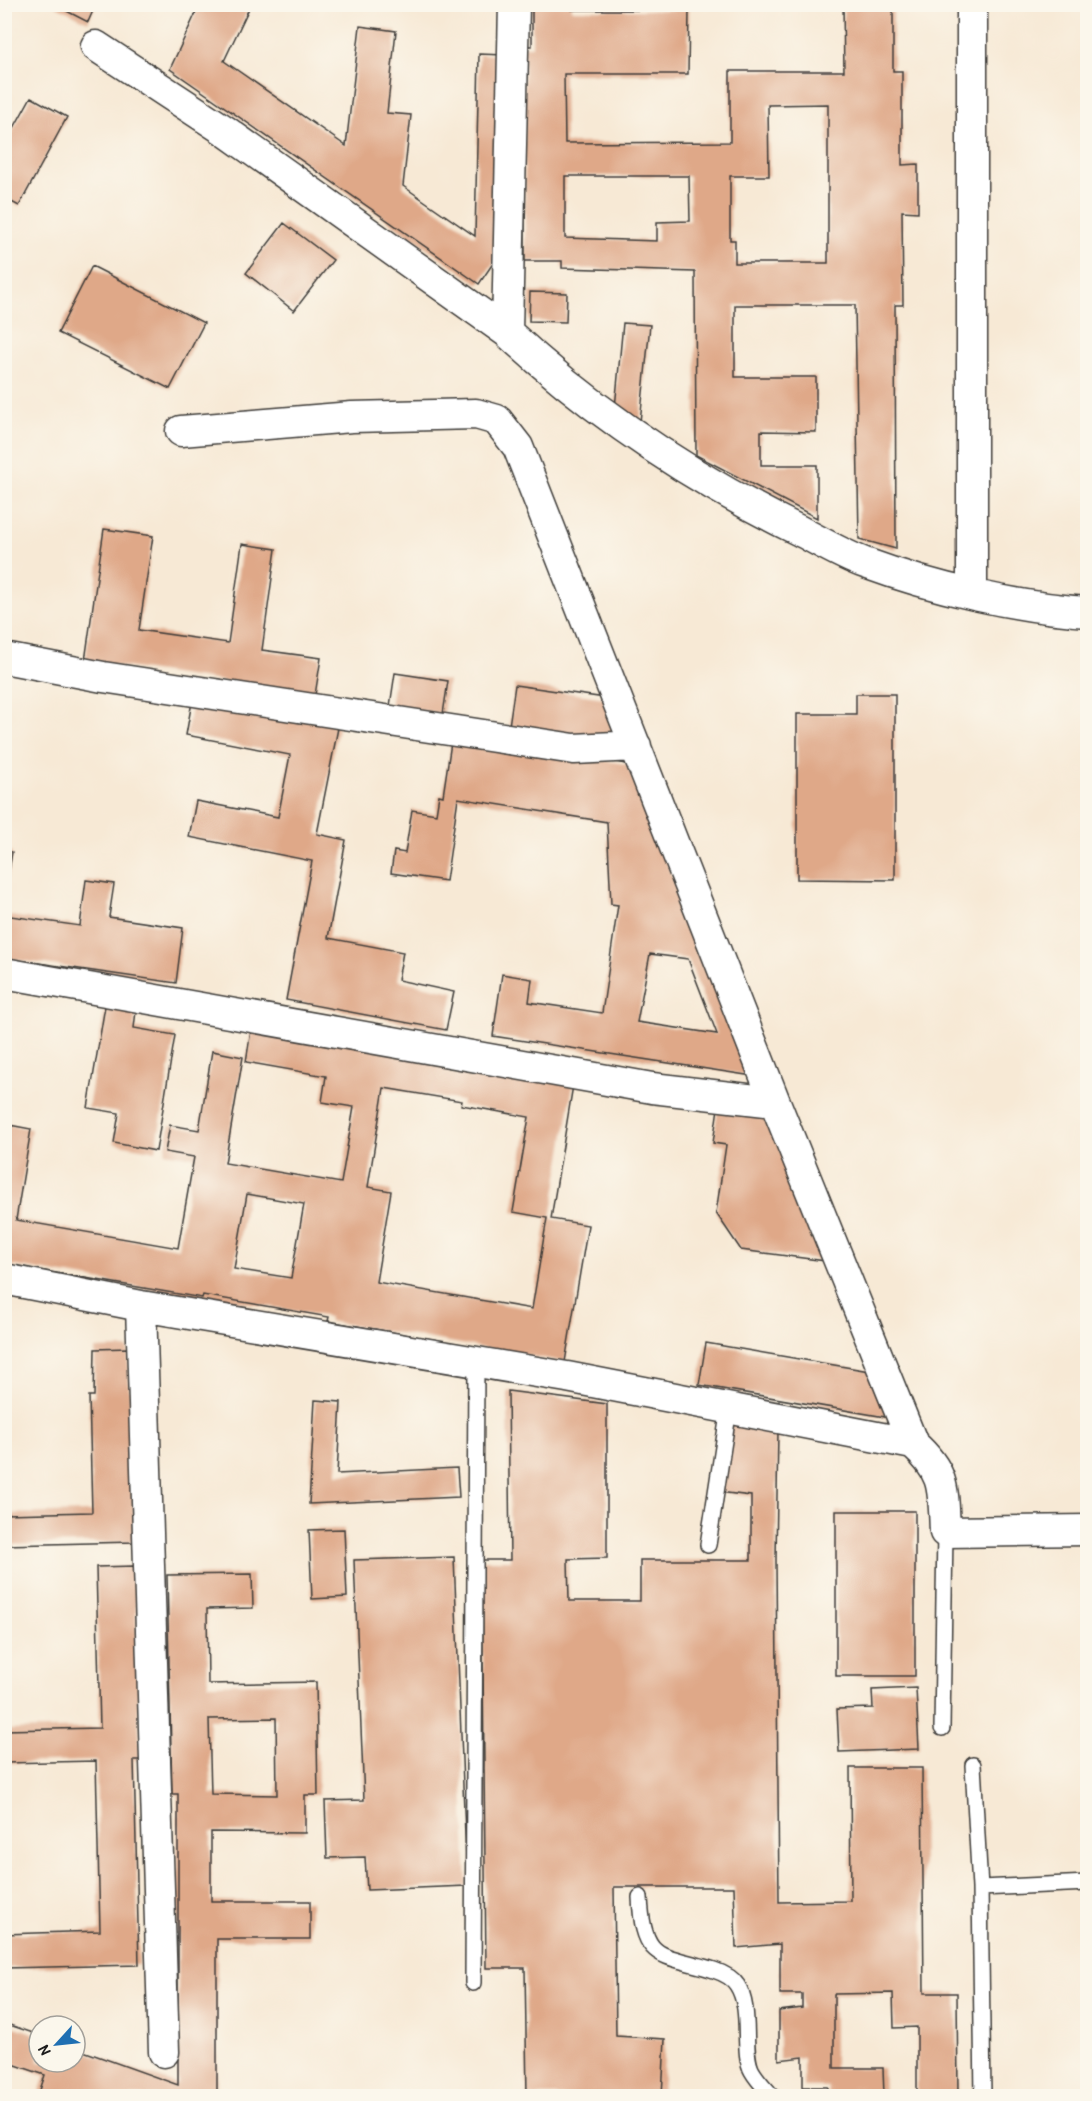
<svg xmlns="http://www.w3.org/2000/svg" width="1092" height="2101" font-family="'Patrick Hand',sans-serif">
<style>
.building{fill:#dfa888;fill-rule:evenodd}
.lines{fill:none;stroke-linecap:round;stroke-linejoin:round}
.lane-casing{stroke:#3d3b38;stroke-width:18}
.street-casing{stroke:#3d3b38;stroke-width:33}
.lane{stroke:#fff;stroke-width:15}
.street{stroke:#fff;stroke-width:30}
</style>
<rect width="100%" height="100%" fill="#fbf7ec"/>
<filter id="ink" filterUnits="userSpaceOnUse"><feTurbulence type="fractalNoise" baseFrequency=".0167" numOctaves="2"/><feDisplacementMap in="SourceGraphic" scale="12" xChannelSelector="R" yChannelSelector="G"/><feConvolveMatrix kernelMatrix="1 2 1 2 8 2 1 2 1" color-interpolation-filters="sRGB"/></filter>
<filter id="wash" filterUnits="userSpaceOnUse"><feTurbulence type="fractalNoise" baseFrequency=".008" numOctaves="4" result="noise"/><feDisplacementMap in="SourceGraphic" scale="24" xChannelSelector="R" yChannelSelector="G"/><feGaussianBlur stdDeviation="1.35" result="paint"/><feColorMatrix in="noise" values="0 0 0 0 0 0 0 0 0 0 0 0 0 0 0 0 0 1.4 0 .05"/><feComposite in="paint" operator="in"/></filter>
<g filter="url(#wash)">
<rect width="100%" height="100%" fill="#f7e9d5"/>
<g id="blocks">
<path class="building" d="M53,4H96L88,22Z
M200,4H251L224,61L346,146L360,26L396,31L387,113L411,115L403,186L475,236L479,54L505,55L500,253L479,284L170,69Z
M532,4H572V10H689L688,74H564L565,143L730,142V71H844L843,4H893V71H902V165L918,164V212L902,211L903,305H895L896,549L859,539L855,305H735V377H816V432L761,431V465H817V518L696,455L695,272L562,268V261H525L524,46H532ZM828,104V263H735V240H730V176H769L768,105ZM565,176H689L690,221L657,222V241L565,238Z
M31,97L67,117L19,206L4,198V146Z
M284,223L333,260L294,311L246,273Z
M92,266L204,323L170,389L58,333Z
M530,292L567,293L566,322L529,321Z
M623,323L650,325L640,422L615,408Z
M104,529L153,536L139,630L228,643L242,544L276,549L262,650L321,658L315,695L85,661Z
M395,673L448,681L443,714L390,706Z
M515,685L605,698L618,742L509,726Z
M856,694H895V880L797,879V714H856Z
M193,696L339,723L317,834L346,840L328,938L403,952L398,980L454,992L446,1030L286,1000L312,861L189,837L196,801L278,817L290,755L186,735Z
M452,736L627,764L753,1076L493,1036L502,974L532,979L529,1002L602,1013L618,905L611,904L607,822L458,798L446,881L391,873L394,851L405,853L412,810L436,814L439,795L443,796ZM650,954L688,959L717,1034L637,1022Z
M4,850L12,852L6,890H4Z
M86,880L114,884L109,917L183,928L176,983L4,958V915L80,926Z
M105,1006L136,1011L134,1028L175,1035L156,1151L114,1143L119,1113L88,1108Z
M252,1024L574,1079L551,1219L588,1225L565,1362L328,1321L329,1317L203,1295L202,1298L4,1264V1124L31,1129L16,1220L178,1248L194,1157L165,1152L170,1125L199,1130L212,1051L243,1057L225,1163L341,1183L354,1107L322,1102L326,1076L246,1062ZM384,1088L462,1101L461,1105L529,1117L513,1212L547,1218L532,1309L376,1282L391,1191L368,1187ZM247,1194L304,1204L291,1278L234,1269Z
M718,1108L766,1115L826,1261L741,1250L716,1213L726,1145L713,1143Z
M706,1343L875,1372L891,1418L699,1385Z
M128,1348L135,1542L4,1545V1514L92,1512L89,1396H94L95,1349Z
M508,1391L607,1404V1558L568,1559L569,1601H640V1560H751V1496L719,1492L730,1422L778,1430L776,1560L779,1902L851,1901L850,1768H922L924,1993H957L958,2096H917V2027L894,2028L893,1993L834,1994V2068H883L884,2096H827L828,2087H803V2057L779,2060V2011L802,2008V1994H780V1944L736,1948L734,1887H614L616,2036L665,2039L662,2096H527L525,1968H486L482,1560H510Z
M315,1400L341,1402L337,1474L457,1468L459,1497L309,1504Z
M836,1511H915V1676H836Z
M344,1529L347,1597L312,1599L309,1530Z
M454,1557L467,1886L367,1890L365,1857L327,1858L325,1801L364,1800L354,1560Z
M135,1566L140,1760H134L139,1965L4,1968V1934L100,1931L96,1761L4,1763V1730L100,1728L96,1567Z
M252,1574L253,1608L207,1609L208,1684L316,1682L318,1795H305V1833L211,1832V1901H310V1939H217V2096H38L45,2075L4,2061V2023L39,2035V2062H75V2048L178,2085V1794H172L167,1575ZM276,1718L277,1795L211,1794L209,1719Z
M916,1688L919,1749L839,1752L837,1709L873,1708L872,1690Z"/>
</g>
</g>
<g filter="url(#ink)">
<use href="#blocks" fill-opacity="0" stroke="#3d3b38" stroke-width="1.5"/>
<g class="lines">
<defs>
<path id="lane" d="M708,1545L729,1408
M942,1728L945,1532
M973,1765L980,1888L983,2096
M980,1888L1088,1883
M640,1897C643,1963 661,1953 714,1970C723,1973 732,1977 737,1985C753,2009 741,2052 752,2071C757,2080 766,2089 772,2096
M473,1983L476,1362"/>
<path id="street" d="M514,4L507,332C594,413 693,479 800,531C821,542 843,555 865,563C930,587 1018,608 1088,612
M972,4V594
M96,46L224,130L507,332
M181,431L352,417L476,414L497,420L518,447L775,1102L913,1444C946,1473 943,1490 945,1532L1088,1530
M4,658L103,677L574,749L636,746
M4,973L652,1088L775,1102
M4,1279L141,1306L567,1377L913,1444
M141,1306L164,2052"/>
</defs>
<use href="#lane" class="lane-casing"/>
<use href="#street" class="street-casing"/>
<use href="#lane" class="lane"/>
<use href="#street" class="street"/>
</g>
</g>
<rect width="1092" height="2101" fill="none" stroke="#fbf7ec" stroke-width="24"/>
<g transform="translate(57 2044) rotate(243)"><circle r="28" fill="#fbf7ec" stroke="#a29f99" stroke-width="1.5"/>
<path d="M0-4.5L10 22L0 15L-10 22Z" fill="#1f6fb2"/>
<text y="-9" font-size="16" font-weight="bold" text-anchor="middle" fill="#1c1c1c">N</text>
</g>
</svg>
